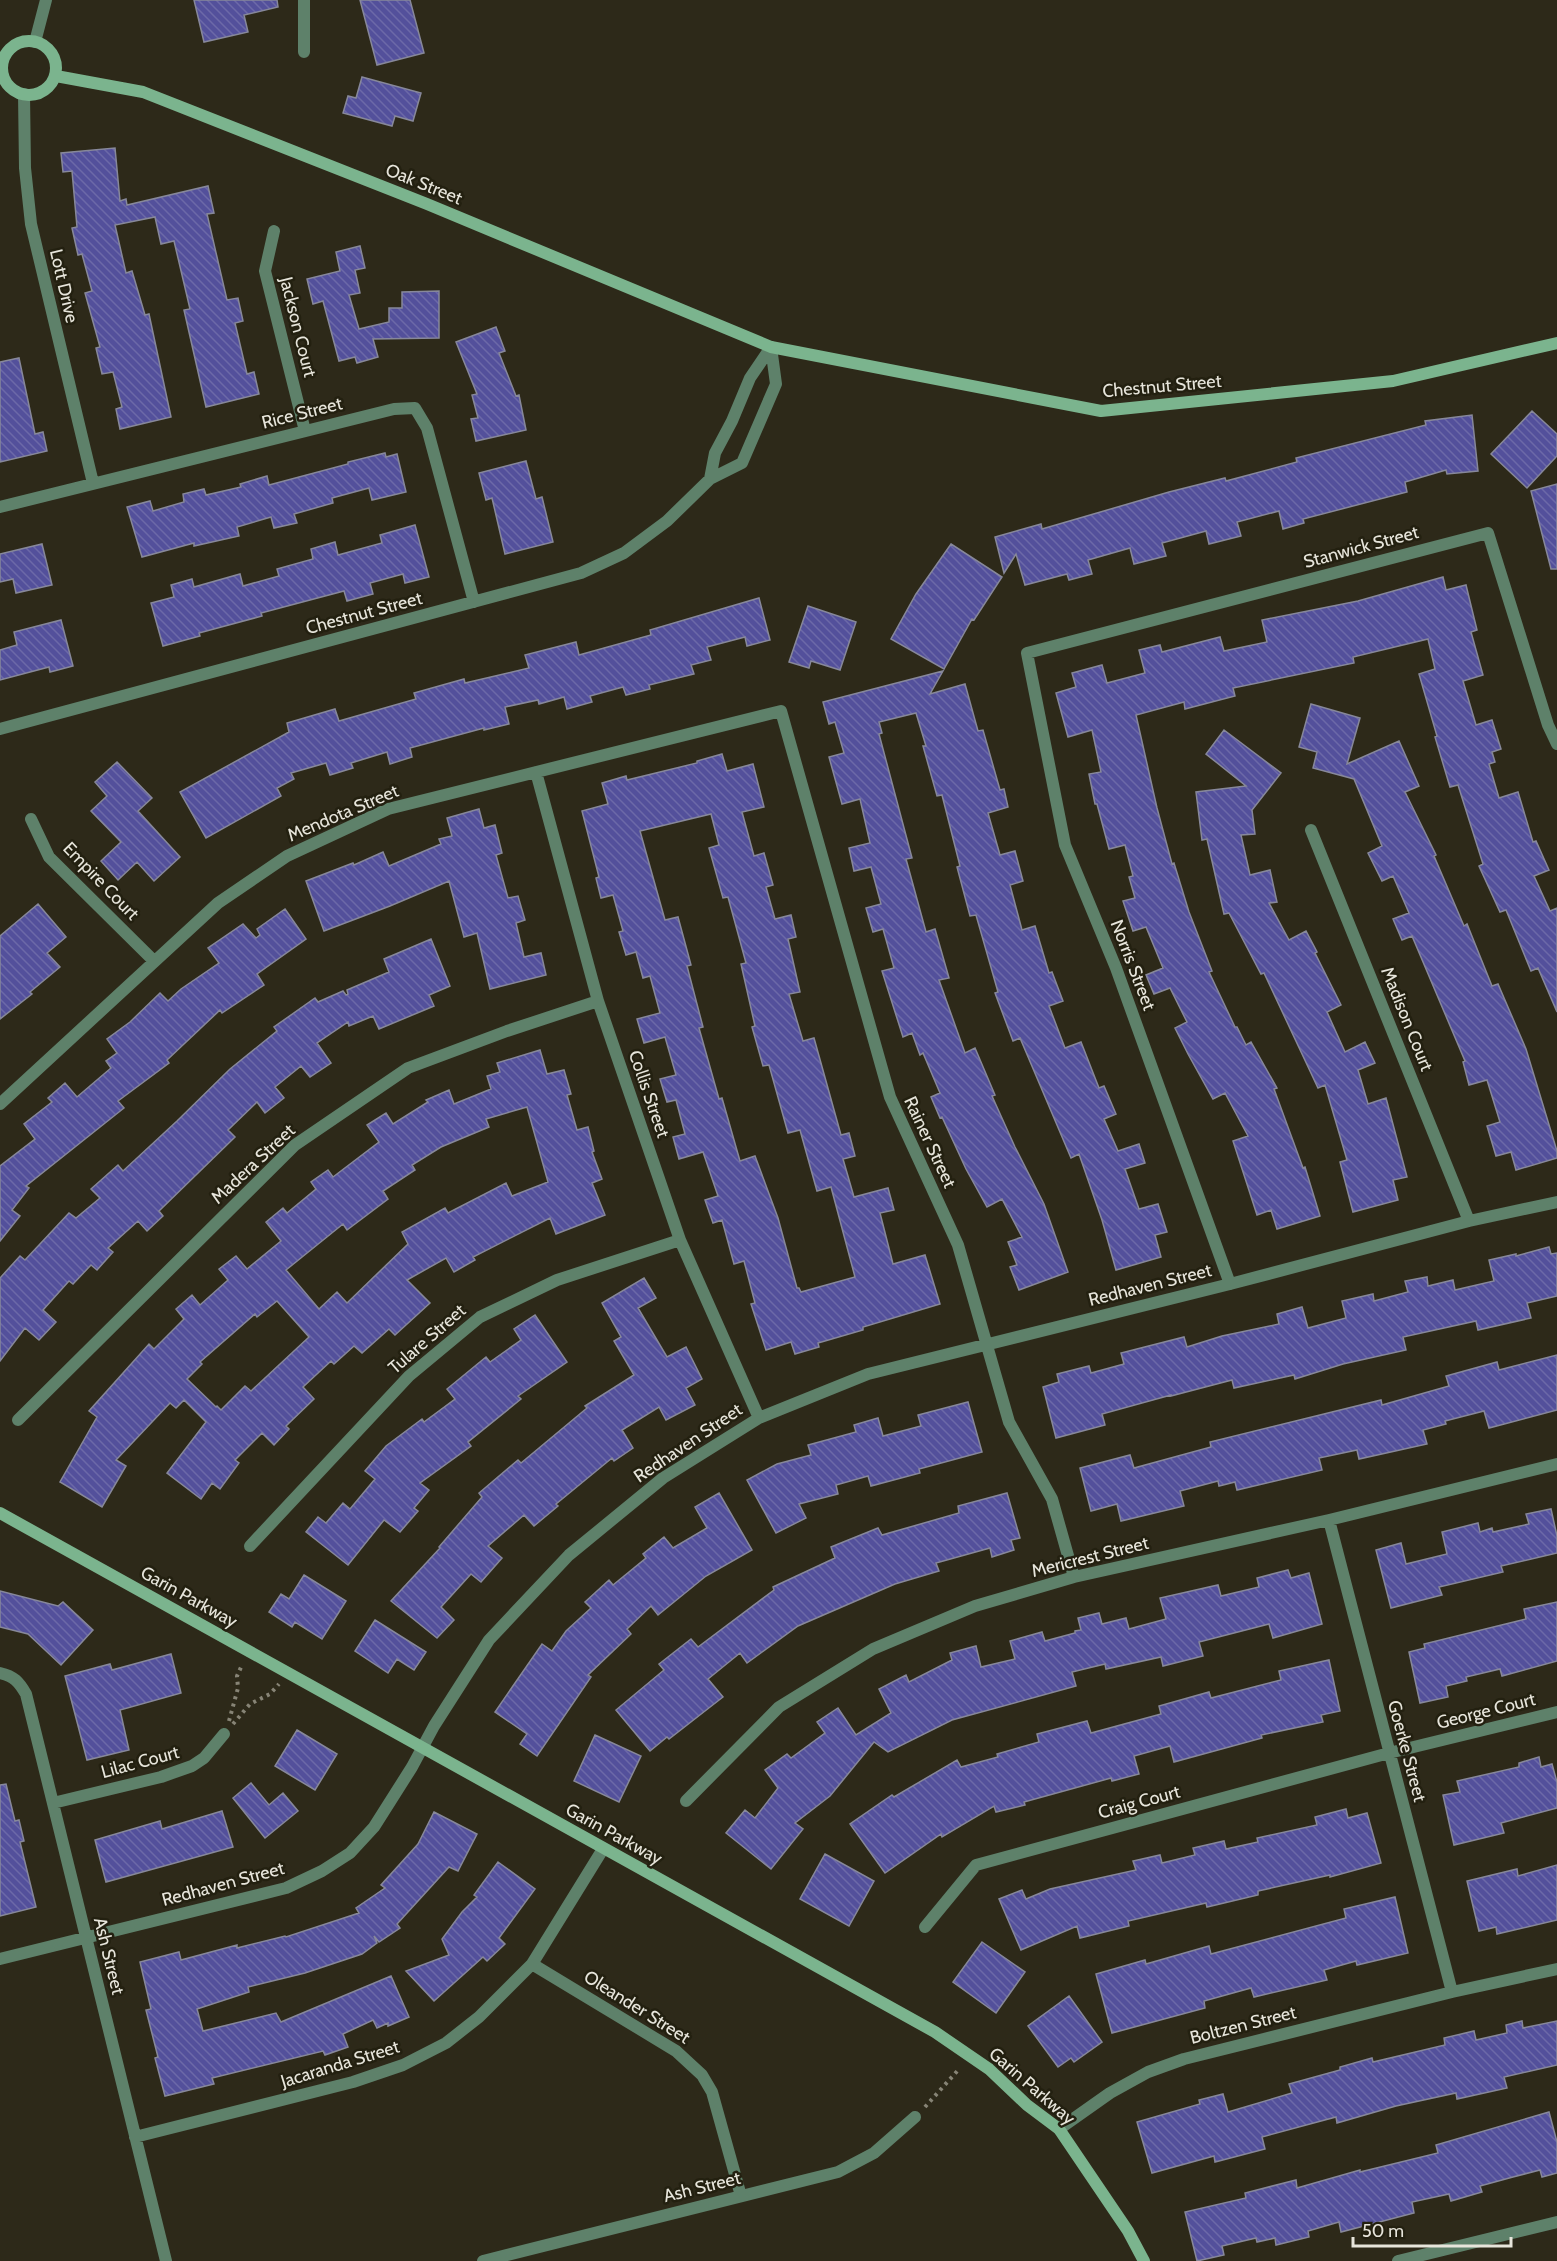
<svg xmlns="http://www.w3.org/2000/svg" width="1557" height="2261" font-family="Cabin,sans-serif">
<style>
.building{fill:url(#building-back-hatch);stroke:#87889a;stroke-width:1.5;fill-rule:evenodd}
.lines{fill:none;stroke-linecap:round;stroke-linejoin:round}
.path{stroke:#878476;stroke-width:4;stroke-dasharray:3 4.5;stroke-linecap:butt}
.street{stroke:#5e816a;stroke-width:12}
.secondary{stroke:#7bb48e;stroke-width:12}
.labels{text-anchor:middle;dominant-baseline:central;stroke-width:5;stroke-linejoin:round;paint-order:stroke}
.street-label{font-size:18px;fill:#e7e5db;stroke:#232010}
</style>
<defs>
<pattern id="building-back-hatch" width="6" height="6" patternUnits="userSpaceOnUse" patternTransform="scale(1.5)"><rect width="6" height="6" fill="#53509b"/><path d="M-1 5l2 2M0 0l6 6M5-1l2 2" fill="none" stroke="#6c69a8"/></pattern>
</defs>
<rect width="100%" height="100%" fill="#2d2919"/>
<path class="building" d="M194,0H277L278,7L244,15L248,32L204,42Z
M360,0H410L424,53L377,65Z
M362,77L421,93L413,121L395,116L392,126L343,113L348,96L356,98Z
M115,148L120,201L126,199L127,205L208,186L214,213L207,214L227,300L238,298L243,321L235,323L247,374L254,372L259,394L206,407L184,310L190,309L174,241L161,244L155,217L115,225L126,273L132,271L145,315L149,314L171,417L120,429L116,409L122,407L113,372L102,374L96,348L100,347L85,293L92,291L82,254L78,255L72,228L77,227L72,171L63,172L61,153Z
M360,246L365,268L355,270L360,293L349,295L359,329L389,322V308H402V292L439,291V338L373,339L378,357L357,363L355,357L339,361L323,301L313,304L307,279L340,271L336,252Z
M496,327L505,351L499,353L516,396L519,395L526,430L476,441L471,419L478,418L472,395L477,394L456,342Z
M19,358L35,434L43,432L47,451L0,462V362Z
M1532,411L1557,434V456L1527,488L1491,454Z
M1472,415L1478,471L1447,474L1446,470L1405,482L1407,492L1303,519L1304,523L1283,529L1279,511L1237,522L1241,536L1209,544L1206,531L1162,543L1166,556L1134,564L1130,548L1088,560L1092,574L1069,580L1067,574L1025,585L1016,554L1004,573L995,537L1041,524L1042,529L1169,492L1225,478L1226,481L1297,462L1296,458L1426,425L1425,421Z
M385,453L386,457L397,454L406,492L372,500L369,488L332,498L333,503L294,514L297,523L274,528L271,517L237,527L239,536L194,546V543L142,557L127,507L150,501L153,511L184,502L183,494L204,489L206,495L241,487L240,484L267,476L269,485L348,464V462Z
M526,461L536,499L542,497L553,542L505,554L492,498L486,500L479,473Z
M1557,484V569H1551L1531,491Z
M415,525L429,577L405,583L403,574L370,583L373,594L347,601L344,591L261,613L262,616L199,633L200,636L163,646L151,603L174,597L171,585L192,579L194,587L240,574L243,586L279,576L277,569L313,559L311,549L335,542L338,555L382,543L380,535Z
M42,544L52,585L16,593L13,579L0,582V554Z
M951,544L1002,577L974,620L972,619L944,669L891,639L916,594Z
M1443,577L1446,590L1466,585L1477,630L1471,632L1483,675L1463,681L1476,725L1492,720L1501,749L1492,752L1495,762L1489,764L1499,798L1518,792L1533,842L1536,841L1549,870L1534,876L1550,911L1557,908V1012L1538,968L1531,971L1506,910L1500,912L1479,866L1483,864L1458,785L1450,787L1435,737L1437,736L1419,674L1435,669L1428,639L1353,657L1354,663L1233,688L1235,696L1185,709L1184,702L1136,715L1157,808L1172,864L1174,863L1189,912L1212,971L1209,972L1235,1027H1237L1246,1045L1251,1042L1277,1088L1274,1089L1303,1168L1305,1167L1320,1216L1277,1229L1271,1210L1257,1215L1233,1141L1248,1136L1225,1093L1213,1099L1188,1054L1175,1028L1187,1022L1170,988L1154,994L1146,975L1163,968L1146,927L1133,931L1123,901L1135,898L1129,877L1133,876L1125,845L1109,849L1097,804H1095L1089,774L1101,772L1092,730L1068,737L1056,693L1076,687L1072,673L1102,665L1107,683L1145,673L1139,650L1160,645L1162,652L1220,637L1224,651L1267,642L1262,620L1358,601Z
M759,598L770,640L747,646L745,637L707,647L711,660L691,665L694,674L649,685L650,689L626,695L623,687L590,696L592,702L567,709L564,697L539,704L538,700L505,707L509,724L484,730V728L410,748L412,757L390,764L387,752L351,763L353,768L330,775L326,763L291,773L294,779L277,788L281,796L206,838L180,792L289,732L287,723L335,709L339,721L416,699L414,693L464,679L465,683L529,668L525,655L576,642L579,655L651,635L650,630Z
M808,606L856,622L840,670L811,661L809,668L789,662Z
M61,620L73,666L50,672L49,667L0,680V650L17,645L14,632Z
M943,671L930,694L965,684L978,731L983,730L1000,790L1004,789L1008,807L988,813L1000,855L1015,851L1023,881L1010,885L1022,930L1035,926L1049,973L1052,972L1063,1001L1049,1006L1065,1048L1081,1042L1099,1088L1104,1086L1116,1114L1104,1119L1118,1151L1139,1144L1145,1163L1125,1169L1139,1209L1158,1204L1167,1232L1155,1235L1161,1257L1116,1270L1102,1220L1079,1154L1071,1158L1020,1038L1013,1041L995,993L998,992L976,915L970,916L957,867L960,866L942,795L937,796L923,746H926L916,713L879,722L882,733L879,734L912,858L906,859L926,932L935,929L949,978L939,980L965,1053L975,1048L995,1095L992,1096L1015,1147L1044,1204L1068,1272L1019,1290L1010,1267L1017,1265L1008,1242L1022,1237L1002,1199L987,1207L966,1169L942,1117L940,1118L931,1097L940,1093L923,1053L920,1055L912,1033L903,1037L882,971L894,968L883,929L873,932L866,908L881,904L871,867L854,871L849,848L870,843L860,799L842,804L829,757L844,753L835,722L829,724L823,702Z
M1311,704L1360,718L1347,764L1399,741L1419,786L1405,792L1436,855L1434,856L1464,926L1467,924L1492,986L1498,984L1526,1049L1557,1151V1158L1516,1170L1511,1152L1496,1156L1487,1126L1500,1122L1487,1080L1469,1085L1463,1062L1465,1061L1412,936L1402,940L1393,919L1409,913L1393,876L1382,881L1368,853L1382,846L1354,779L1313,768L1317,752L1299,747Z
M1224,730L1281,773L1252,810L1255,834L1241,835L1250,875L1270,870L1277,902L1269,903L1289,940L1306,931L1317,952L1315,953L1341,1005L1327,1012L1345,1052L1365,1042L1375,1063L1358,1070L1368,1104L1386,1098L1407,1177L1393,1180L1398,1200L1353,1212L1340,1162L1347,1160L1325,1085L1318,1088L1264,973L1261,974L1229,913L1224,914L1207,839L1202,840L1196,792L1246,786L1206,754Z
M722,754L727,771L753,764L764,807L742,812L754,856L764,853L773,885L766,887L775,919L791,915L796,937L788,939L800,992L789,994L803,1041L814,1038L841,1135L849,1133L855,1156L843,1159L854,1197L888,1188L894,1210L880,1213L893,1264L925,1255L940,1304L863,1327V1330L818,1343L819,1347L795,1354L791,1342L766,1350L751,1304L755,1303L744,1261L734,1264L722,1220L713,1223L705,1200L718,1196L703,1152L679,1159L673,1137L685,1134L676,1100L667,1102L660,1079L676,1075L665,1037L644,1043L637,1019L660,1013L650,976L643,978L636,952L626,955L619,932L623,931L613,895L601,898L596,878L599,877L582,811L608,804L602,783L626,776L627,780L697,763V761ZM711,814L719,845L709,848L723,898L728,897L746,963L741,964L755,1026L752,1027L763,1066L769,1065L788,1133L800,1130L817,1191L831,1187L855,1277L801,1292L799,1288H797L778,1218L755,1156L740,1161L722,1098L719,1099L699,1028L703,1027L687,966L691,965L678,917L665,920L640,831Z
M117,762L152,798L138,811L180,857L154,881L137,862L118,880L101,861L121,842L91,811L107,796L95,782Z
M479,809L484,828L495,825L502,853L496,855L508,898L518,896L525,920L516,923L524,957L541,953L546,975L490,989L477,933L464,937L449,881L390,906L324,931L306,881L353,863L354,865L383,852L389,866L441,844L439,839L452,836L447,818Z
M38,904L66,937L47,953L60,967L30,992L32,994L0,1019V936Z
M285,909L306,939L257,974L264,985L222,1013L220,1010L167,1060L169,1063L118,1101L124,1108L26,1186L29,1188L12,1210L20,1216L0,1241V1166L35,1139L24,1124L52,1102L48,1098L65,1083L77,1097L111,1068L106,1061L117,1053L107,1039L130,1022L160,993L168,1001L181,989L219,963L208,948L243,924L256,938L260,935L257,929Z
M431,939L450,986L429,995L434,1006L379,1029L373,1016L349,1026L348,1022L317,1043L331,1063L310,1077L301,1066L275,1087L284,1098L265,1113L257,1102L228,1130L235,1137L159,1211L163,1216L147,1231L138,1221L108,1248L113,1252L97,1270L91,1265L73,1284L69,1281L43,1310L56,1322L39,1340L25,1328L0,1361V1278L20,1256L25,1260L69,1213L76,1218L100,1198L91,1189L118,1165L123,1171L177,1121L230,1069L277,1031L274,1027L315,998L318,1002L343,991L346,995L348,994L347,990L389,972L384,959Z
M540,1050L547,1074L564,1070L571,1094L567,1095L577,1130L588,1127L594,1151L592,1152L602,1179L592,1183L605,1215L556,1234L550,1218L473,1257L475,1260L454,1272L446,1258L407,1280L430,1303L395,1335L389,1329L362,1353L354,1346L334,1364L331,1361L303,1387L314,1399L286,1426L289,1429L274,1445L262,1433L235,1460L239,1463L220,1489L212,1483L201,1499L167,1473L206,1422L184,1400L176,1408L170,1403L116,1460L126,1466L102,1507L60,1482L97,1417L89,1411L149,1344L154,1349L184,1319L176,1309L192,1295L200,1305L228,1280L219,1269L236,1256L247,1269L281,1241L266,1222L283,1208L287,1213L316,1189L311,1182L328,1170L333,1177L379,1142L367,1125L386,1113L393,1124L428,1102L426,1100L449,1090L454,1104L491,1089L487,1076L500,1072L497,1063ZM527,1107L548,1182L512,1196L506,1183L448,1213L445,1208L402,1232L408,1244L347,1303L337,1292L319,1309L286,1270L343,1224L347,1230L388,1199L383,1191L415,1170L412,1165L441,1147L489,1127L486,1119ZM277,1301L309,1337L251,1391L245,1386L221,1410L217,1406L216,1407L187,1379L202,1364L200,1362L255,1314L257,1317Z
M1549,1247L1551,1254L1557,1253V1296L1527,1303L1531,1318L1478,1330L1476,1321L1403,1337L1406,1350L1343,1364L1295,1379L1294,1375L1234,1388L1232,1380L1171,1396V1395L1102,1414L1105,1425L1056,1438L1043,1387L1059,1382L1057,1374L1089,1366L1091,1373L1124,1364L1121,1353L1184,1337L1187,1347L1222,1336L1279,1324L1277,1314L1302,1307L1308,1328L1346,1318L1342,1301L1373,1294L1374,1301L1408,1292L1405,1281L1427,1277L1428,1286L1453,1280L1455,1290L1494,1281L1489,1260L1516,1254V1256Z
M644,1278L656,1298L638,1308L667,1357L686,1347L702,1379L686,1388L695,1405L666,1420L659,1407L622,1430L633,1448L614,1461L612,1458L556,1504L558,1506L534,1526L524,1515L488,1546L502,1558L481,1582L471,1574L441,1607L454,1620L437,1638L391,1601L440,1548L439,1547L482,1497L479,1493L518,1460L521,1463L587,1408L585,1406L634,1375L614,1341L621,1337L602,1303Z
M535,1315L567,1362L518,1396L521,1399L468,1442L471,1446L420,1483L429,1490L414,1508L418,1511L400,1532L384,1520L348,1565L306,1532L318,1517L326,1523L343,1503L350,1509L375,1479L365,1471L386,1446L422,1419L424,1422L455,1399L447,1389L486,1357L490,1362L521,1340L514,1329Z
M1557,1355V1410L1489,1428L1484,1411L1445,1421L1446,1424L1423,1430L1427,1444L1359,1459L1357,1450L1319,1458L1322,1470L1237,1490L1235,1482L1219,1486L1218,1481L1180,1491L1184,1506L1121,1521L1117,1504L1091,1511L1080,1468L1130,1455L1134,1468L1211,1447L1210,1442L1381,1400L1382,1405L1449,1386L1446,1376L1497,1362L1499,1370Z
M968,1402L982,1452L919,1469L920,1473L871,1486L868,1476L836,1485L838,1494L799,1504L806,1518L776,1533L747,1480L777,1464L811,1455L808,1445L856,1432L854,1425L878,1418L883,1436L921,1426L918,1415Z
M719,1493L752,1550L706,1576L658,1615L651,1606L627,1629L631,1634L588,1675L591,1677L537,1756L520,1744L527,1734L495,1712L542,1644L552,1651L566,1631L591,1608L585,1602L609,1580L613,1585L646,1558L643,1554L664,1537L673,1548L707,1528L695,1507Z
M1007,1493L1020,1538L1011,1540L1014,1550L992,1557L990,1548L936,1563L939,1571L895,1584L798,1626L747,1663L740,1653L708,1679L723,1697L669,1739L667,1737L650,1751L616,1710L664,1670L659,1664L691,1639L698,1647L774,1590L773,1587L835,1558L831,1547L878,1528L882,1535L959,1513L958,1506Z
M1551,1509L1557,1536V1553L1501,1566L1503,1572L1439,1587L1442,1595L1391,1608L1376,1550L1401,1543L1406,1564L1447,1554L1442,1532L1478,1523L1480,1532L1492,1528L1493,1532L1529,1524L1526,1514Z
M1288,1570L1291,1578L1309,1573L1322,1624L1273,1638L1269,1624L1199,1642L1203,1656L1163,1666L1161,1657L1106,1669L1105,1664L1072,1672L1076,1686L952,1720L888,1752L874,1742L830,1796L795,1823L803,1829L771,1869L726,1833L745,1810L755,1818L778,1788L765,1770L787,1754L791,1758L825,1733L817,1722L838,1708L856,1735L891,1713L879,1689L906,1675L909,1682L952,1660L950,1653L976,1646L981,1667L1015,1659L1010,1641L1042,1632L1045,1641L1075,1633V1631L1081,1630L1078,1618L1099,1613L1102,1624L1126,1618L1129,1629L1166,1619L1160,1598L1218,1585L1221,1596L1259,1587L1257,1578Z
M304,1575L346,1601L322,1639L295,1622L292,1627L269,1612L281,1594L289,1599Z
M0,1591L58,1606L63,1602L93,1630L61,1665L28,1634L0,1627Z
M1557,1602V1661L1502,1676L1500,1669L1466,1677L1467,1681L1446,1686L1448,1697L1420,1703L1409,1652L1425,1648L1424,1644L1526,1619L1524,1609Z
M375,1620L426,1652L414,1670L397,1659L388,1673L355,1651Z
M171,1654L181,1693L120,1710L129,1750L87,1760L65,1676L110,1664L112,1670Z
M1329,1660L1340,1711L1321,1715L1323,1722L1261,1735L1262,1738L1174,1762L1170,1746L1134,1756L1139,1774L1112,1781L1111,1778L1024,1802L1025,1805L996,1812L994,1806L942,1837L941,1834L885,1873L850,1824L892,1795L894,1797L957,1760L961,1767L998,1757L997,1754L1039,1742L1037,1734L1087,1721L1091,1733L1161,1714L1159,1706L1209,1692L1211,1698L1281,1680L1279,1671Z
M297,1730L337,1754L315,1790L275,1766Z
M595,1735L641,1756L619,1802L574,1781Z
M1539,1757L1541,1767L1552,1764L1557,1782V1808L1501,1823L1504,1833L1454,1845L1443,1795L1460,1792L1457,1781L1519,1767V1763Z
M251,1783L269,1805L283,1793L298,1811L265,1838L233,1798Z
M6,1784L15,1821L19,1820L24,1841L20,1842L36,1907L0,1916V1785Z
M1346,1809L1348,1818L1367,1813L1381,1863L1330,1877V1875L1258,1891V1895L1207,1907L1206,1903L1128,1921L1129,1926L1080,1938L1077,1926L1021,1950L999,1899L1022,1890L1026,1899L1050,1889L1136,1870L1133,1861L1160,1855L1162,1863L1195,1855L1193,1848L1224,1841L1226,1849L1258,1842L1257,1838L1317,1825L1315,1817Z
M222,1811L233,1847L106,1882L95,1840L160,1821L162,1829Z
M434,1812L477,1834L458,1871L449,1867L397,1924L400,1928L379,1942L374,1936L377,1943L362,1954L305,1973L248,1987L249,1992L197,2009L203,2031L276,2013L281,2022L391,1976L409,2017L388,2026V2023L377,2028L373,2020L343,2034L348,2047L325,2055L323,2051L212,2078L214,2084L165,2096L155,2058L158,2057L146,2010L151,2009L140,1962L179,1952L181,1960L237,1945V1948L285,1936L286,1937L359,1913L356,1908L385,1888L381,1885L418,1844Z
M825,1854L874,1881L849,1926L800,1899Z
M498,1862L535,1889L499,1938L505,1944L487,1961L483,1957L434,2001L406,1971L449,1955L442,1939L462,1912L477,1897L474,1895Z
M1557,1865V1920L1497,1934L1496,1927L1479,1931L1467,1881L1517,1869L1518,1876Z
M1395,1897L1408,1953L1357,1965L1356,1961L1324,1970L1327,1980L1254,1997L1251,1988L1204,2001L1205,2008L1112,2033L1096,1974L1145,1960L1146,1964L1209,1946L1211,1954L1346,1918L1344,1909Z
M982,1942L1025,1972L996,2013L953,1982Z
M1069,1996L1102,2042L1074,2062L1071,2058L1058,2067L1028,2026Z
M1522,2021L1523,2028L1557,2021V2065L1504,2077L1507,2088L1457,2099L1456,2093L1396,2106L1337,2123L1336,2117L1262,2137L1265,2149L1215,2162L1214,2156L1152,2173L1137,2122L1200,2104L1199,2100L1223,2094L1228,2112L1292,2093L1289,2084L1340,2070V2067L1372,2058L1373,2062L1445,2045L1444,2038L1474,2031L1476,2040L1507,2033L1506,2025Z
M1549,2112L1557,2142V2173L1542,2177L1540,2170L1513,2177L1480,2186L1482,2192L1451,2201L1449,2194L1412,2202L1414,2213L1341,2232L1339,2222L1308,2231L1309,2237L1276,2245L1275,2238L1257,2242L1256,2238L1222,2246L1224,2255L1197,2261L1185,2212L1246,2198L1245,2193L1296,2180L1297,2188L1360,2170V2172L1438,2153L1436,2145Z"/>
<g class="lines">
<path class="path" d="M229,1721L238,1688L237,1676L242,1665
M233,1724L250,1704L270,1694L279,1684
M925,2107L960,2068"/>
<path class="street" d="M35,42L46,0
M304,52V0
M24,94L25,168L31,224L93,483
M274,231L265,271L305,431
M710,479L715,453L732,421L750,378L771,347
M0,507L394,409L415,408L427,428L474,602
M0,729L581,573L624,553L667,521L710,479L742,463L776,384L771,347
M536,772L598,1001L680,1240L759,1418
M31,819L49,857L154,961
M1311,830L1469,1221
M0,1104L218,903L287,856L388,809L781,711L890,1097L958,1245L1009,1422L1052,1499L1074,1577
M1230,1284L1116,968L1065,845L1027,653L1488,533L1548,725L1557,744
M18,1420L295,1145L408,1068L507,1031L598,1001
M1329,1520L1452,1992
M250,1546L409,1376L480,1317L557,1280L680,1240
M0,1673C14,1676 19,1682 26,1694L166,2261
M686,1801L779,1707L873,1649L975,1606L1074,1577L1329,1520L1557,1464
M53,1803L161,1777L192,1766L204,1758L224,1734
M925,1927L976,1865L1389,1753L1557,1712
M0,1959L286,1888L322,1871L350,1853L374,1827L412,1767L434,1726L489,1640L569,1555L663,1478L759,1418L868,1374L1230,1284L1469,1221L1557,1202
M532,1964L676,2051L702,2075L712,2092L741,2196
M1059,2129L1110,2093L1148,2072L1184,2059L1452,1992L1557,1969
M135,2137L353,2082L403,2065L446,2043L479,2017L532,1964L603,1849
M483,2261L838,2172L874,2153L915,2117
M1398,2261L1557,2222"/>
<path class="secondary" d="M2 68a27 27 0 1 1 54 0a27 27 0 1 1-54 0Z
M56,76L143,92L427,204L771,347L1101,411L1393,381L1557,343
M0,1513L935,2032L989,2069L1027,2105L1059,2129L1128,2231L1144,2261"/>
</g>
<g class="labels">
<g class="street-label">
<text transform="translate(424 184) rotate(22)">Oak Street</text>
<text transform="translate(64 286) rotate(77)">Lott Drive</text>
<text transform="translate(298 327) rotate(76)">Jackson Court</text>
<text transform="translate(1162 386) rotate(-5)">Chestnut Street</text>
<text transform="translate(302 413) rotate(-14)">Rice Street</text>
<text transform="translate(1361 547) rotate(-15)">Stanwick Street</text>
<text transform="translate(364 613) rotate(-15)">Chestnut Street</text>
<text transform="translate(343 813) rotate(-23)">Mendota Street</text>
<text transform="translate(101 881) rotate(46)">Empire Court</text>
<text transform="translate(1133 965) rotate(69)">Norris Street</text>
<text transform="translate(1407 1019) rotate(68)">Madison Court</text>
<text transform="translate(649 1094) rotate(71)">Collis Street</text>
<text transform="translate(930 1142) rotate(65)">Rainer Street</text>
<text transform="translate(253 1164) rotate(-43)">Madera Street</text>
<text transform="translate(1150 1285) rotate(-14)">Redhaven Street</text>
<text transform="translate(427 1339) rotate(-41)">Tulare Street</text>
<text transform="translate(688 1443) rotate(-34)">Redhaven Street</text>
<text transform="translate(1090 1557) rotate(-14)">Mericrest Street</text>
<text transform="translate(189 1597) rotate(29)">Garin Parkway</text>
<text transform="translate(1486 1711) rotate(-14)">George Court</text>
<text transform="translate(1407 1751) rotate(75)">Goerke Street</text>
<text transform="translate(140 1762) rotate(-15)">Lilac Court</text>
<text transform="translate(1139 1802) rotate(-15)">Craig Court</text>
<text transform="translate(614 1834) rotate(29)">Garin Parkway</text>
<text transform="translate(223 1884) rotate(-15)">Redhaven Street</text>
<text transform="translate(109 1956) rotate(76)">Ash Street</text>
<text transform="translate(637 2007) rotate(32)">Oleander Street</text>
<text transform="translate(1243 2025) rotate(-14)">Boltzen Street</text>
<text transform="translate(340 2064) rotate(-17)">Jacaranda Street</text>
<text transform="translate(1032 2086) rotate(41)">Garin Parkway</text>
<text transform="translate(702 2187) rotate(-14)">Ash Street</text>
</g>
</g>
<path d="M1353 2237v9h158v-9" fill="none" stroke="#e7e5db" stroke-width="3"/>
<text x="1362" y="2237" font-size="18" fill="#e7e5db" stroke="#232010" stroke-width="4.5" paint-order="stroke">50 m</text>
</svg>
